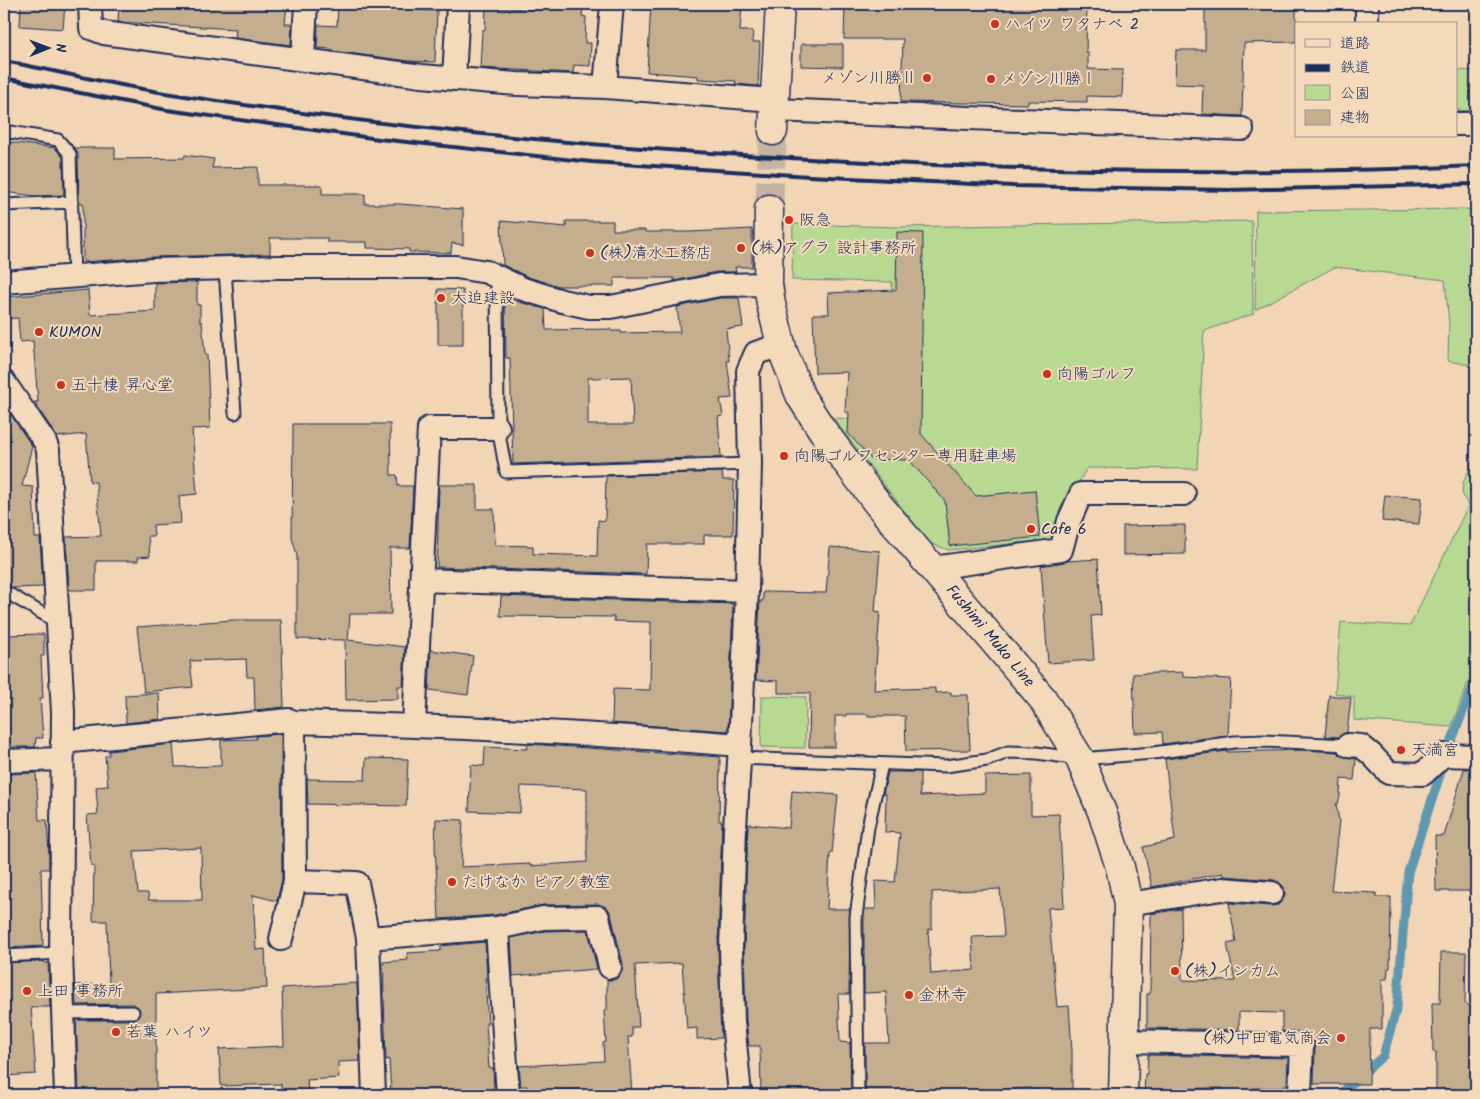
<svg xmlns="http://www.w3.org/2000/svg" width="1480" height="1099" font-family="Kalam,'Klee One',sans-serif">
<style>
.green{fill:#b7d992;stroke:#698478}
.lines{fill:none;stroke-linecap:round;stroke-linejoin:round}
.stream{stroke:#5f97af;stroke-width:9}
.building{fill:#c4ae8e;stroke:#1b2f5e;fill-rule:evenodd}
.secondary-tunnel{stroke:#c6b4a3;stroke-width:28;stroke-dasharray:28 14;stroke-linecap:butt}
.service-casing{stroke:#1b2f5e;stroke-width:15}
.minor-casing{stroke:#1b2f5e;stroke-width:26}
.secondary-casing{stroke:#1b2f5e;stroke-width:31}
.service{stroke:#f4d9bb;stroke-width:11}
.minor{stroke:#f4d9bb;stroke-width:22}
.secondary{stroke:#f4d9bb;stroke-width:28}
.rail{stroke:#1b2f5e;stroke-width:4}
.poi-dot{fill:#c8321e;stroke:#f4d9bb;stroke-width:2}
.labels{text-anchor:middle;dominant-baseline:central;stroke-width:4;stroke-linejoin:round;paint-order:stroke}
.poi-label{font-size:16px;fill:#1b2f5e;stroke:#f4d9bb;text-anchor:start}
.street-label{font-size:16px;fill:#1b2f5e;stroke:#f4d9bb}
</style>
<rect width="100%" height="100%" fill="#f1d5b4"/>
<filter id="ink" filterUnits="userSpaceOnUse"><feTurbulence type="fractalNoise" baseFrequency=".02" numOctaves="2"/><feDisplacementMap in="SourceGraphic" scale="10" xChannelSelector="R" yChannelSelector="G"/><feConvolveMatrix kernelMatrix="1 2 1 2 8 2 1 2 1" color-interpolation-filters="sRGB"/></filter>
<g filter="url(#ink)">
<path class="green" d="M1456,70L1476,71V111L1456,110Z
M1476,209V366L1448,361L1449,323L1445,280L1335,267L1255,310L1256,211Z
M1252,221L1253,314L1204,331L1197,469L1087,468L1058,518V539L949,550L929,543L833,418L891,421L892,282L792,280L793,224L897,227Z
M1476,454V662L1451,727L1354,720V697L1335,693L1341,622L1410,626L1468,506L1462,493L1463,483Z
M762,696L806,697L805,748L761,747Z"/>
<g class="lines">
<path class="stream" d="M1450,745L1476,678
M1339,1095L1383,1056L1397,1007L1408,872L1444,763"/>
</g>
<path class="building" d="M21,4H65L63,29L20,26Z
M119,4H287L285,24H292L291,45L235,38L236,29L118,22Z
M338,4H419L418,10L437,11L435,62L409,61L332,51V49L317,48L318,25L337,26Z
M544,4H583L582,16L586,17L585,43H591L590,66L574,65L573,73L480,68L482,30H485L486,7L543,10Z
M651,4H742L740,31H753L752,42H760L758,86L735,84L736,81L698,79V76L647,72Z
M845,4H1087L1086,52H1088V69L1123,70L1122,97L1087,96V102L1028,101V104L901,102L903,39H844Z
M1205,4H1296V42L1244,43L1242,116L1202,114L1203,85L1175,84L1176,50H1205Z
M801,44H843V67L801,66Z
M8,142L55,148L63,157L64,195L35,196L4,192V173Z
M75,148H115V159L184,158L185,155L214,159L212,168L258,167V185H322V194H365V204H400L463,209V245L452,243L451,253L409,252V249L367,248V242H327V238H270V254L153,257L83,262V203H79L78,154Z
M501,221L566,227V221H613V230H645V232H690L752,229V267H735L736,272H716L674,281V278H614V286H559L528,277L503,265Z
M897,232L923,233L921,434L976,496L1035,490L1040,537L950,546L945,501L909,460L871,459L848,433L849,413L845,412L847,372L815,373L813,314H829L828,293L896,290Z
M197,282V305H200V322H202L205,355H207L210,428L192,429L197,494L179,496L181,523L153,525L154,536H148L150,556L138,557V561H96V590H69L66,537L101,536L96,482H90L86,434L57,437L34,402H38L33,341L20,342L18,318L4,319V297L88,290L90,315L155,311V283Z
M438,289L463,290V345H438Z
M505,295L519,302L545,309L546,330L610,329L611,331H621V333L680,332L677,307L720,298H739L743,327L726,329L729,361H727L732,398L720,399L723,416L718,417L721,457L513,464L510,358H506ZM631,377L633,425H588V378Z
M4,405L32,446L22,486L33,487L35,538H40L43,587L14,588L4,584Z
M293,424H390L391,475H397L398,486H413L410,548H390L391,614H350L348,640L405,647L403,686H398V699L346,700L345,640L297,639V555L292,538Z
M722,472L723,480H734L733,535H704V544H647L646,574L437,567L439,485H477V509H494L495,545L533,546V554L597,556L598,520L605,521L606,476Z
M1385,495L1422,498L1419,524L1382,521Z
M1185,525V554L1123,555V526Z
M830,547L880,551L875,611L880,612L874,690L935,688V693L951,692V695H968L970,750L906,751L905,716H868V714H846V716H835V747H809L810,693H778V681L756,680L760,601H763V592L826,593Z
M1098,559L1101,615L1091,616L1094,660L1048,663L1041,566L1067,561Z
M501,596L733,604L728,731L612,723L613,689L650,690L651,622L614,621V617L500,616Z
M233,620H281L284,707L255,710L254,677H247L246,659L190,661L193,687L144,692L137,627Z
M44,634V656H41L43,698H40L43,738H36L35,747H4V635Z
M431,650L473,656L468,695L429,690Z
M1183,672V677L1231,679L1228,735L1163,744L1162,732L1135,733L1133,674Z
M159,693L160,719L126,723L125,695Z
M1329,695L1351,698L1347,732L1338,737L1325,736Z
M281,734L282,879L277,901L253,895L256,950L265,949L267,988L156,994V1095H79L76,1020H133L137,1018L140,1012L139,1008L133,1004L76,1005L75,985L109,984L107,921H93L94,866H91L87,815L98,814L96,787L108,786L105,756L109,755V751L173,744L175,767L221,766V740L256,739V736ZM201,848L202,900H149L148,893H138L134,851Z
M528,744L720,757L719,821H722L718,948L721,1038L697,1039V1028L687,1029L682,963L635,965L639,1027H632V1037H628L632,1095H580V1089L528,1093L527,1086H521L519,1066L604,1061L603,1043L606,1042L604,1011L607,1010V980H614L619,977L622,971L623,964L611,914L608,908L598,904L543,905L495,915L439,919L435,846L436,819L463,820L461,867L530,864V866L587,862V789L521,786L520,813L469,811L471,765L484,766L485,747L527,749Z
M1304,750L1337,752L1341,756L1356,759L1354,780L1341,779L1340,796L1338,804H1336L1339,821L1331,891L1376,893V897H1391L1390,968H1388L1387,979H1382V1029H1370L1369,1084H1314L1315,1046L1314,1039L1309,1034L1303,1032L1282,1031V1013L1239,1012V1030L1147,1028V994H1150L1151,914L1181,909L1182,980L1235,981L1227,944L1236,942L1229,903L1271,906L1278,905L1282,901L1285,894L1284,887L1280,883L1274,880L1224,876L1223,873L1152,887L1143,847L1175,840L1165,759L1227,751V752Z
M366,758L408,759L406,806L308,804L307,779L365,780Z
M1464,769H1476V891H1436L1435,836H1444Z
M888,772H920V796L985,793V776L1031,775V815L1059,814L1064,907L1048,908L1057,1007L1069,1006L1072,1051V1095H1031V1088L962,1092V1095H865V1043H889L886,992L864,993V917L865,909H876L875,881L895,882L900,833L885,832L886,794H883ZM1000,889L1004,936L972,937L974,970L931,974L928,929H932V892Z
M36,773L39,820H47L49,856V869H41L43,946L4,948V822H11L8,774Z
M792,791L838,795L832,853H830L827,909H850L849,994H838L840,1042L850,1043L851,1095H761L760,1046H749L746,1020L744,948L748,824L789,828Z
M588,930L597,969L513,976L511,938L545,931Z
M485,942L487,978H485L488,1023H486L489,1068H493L494,1089L480,1091V1095H391L389,1059L386,1060L383,962L408,960L407,953L439,951L441,950V946Z
M1441,952H1466L1465,1003L1466,1005H1476V1095H1436V1052H1433L1432,1003H1440Z
M44,961V963H48L50,1007H31L36,1074L4,1076V963Z
M357,983L360,1061L338,1062L339,1078L307,1080L308,1091L281,1092V1084L221,1086L219,1049L284,1046L282,988Z
M1148,1055L1288,1058L1287,1085H1284V1088H1253V1095H1223V1088L1175,1089V1095H1144L1145,1074H1147Z"/>
<g class="lines">
<path class="secondary-tunnel" d="M769,209L773,131"/>
<defs>
<path id="service" d="M4,131L58,140L70,154L74,276
M4,205L72,202
M225,269L235,413
M497,277L498,428L506,472L750,464
M4,591L57,622
M739,758L946,766L987,760L1008,752L1037,753L1080,759L1153,753L1235,742L1263,741L1348,745
M4,956L61,953
M63,1013L133,1012
M858,1095L856,917L868,827L882,764"/>
<path id="minor" d="M90,4L91,28L104,33L422,76L517,84L605,87L774,100
M1367,24V4
M303,60L306,4
M454,79L458,4
M605,87L612,4
M774,110L1242,129
M1456,124H1476
M4,282L153,270L277,267H456L487,272L523,289L562,301L589,307H611L719,285L768,284
M4,382L45,442L48,450L63,712L61,953L66,1095
M933,568L1061,550L1069,521L1081,494H1184
M421,580L747,591
M294,722L295,881L357,883L368,938L374,1095
M414,725L429,428H498
M62,742L289,720L294,722C443,726 592,733 740,745
M1348,745L1361,746L1371,754L1389,773L1423,774L1443,755L1476,756
M4,761L61,759
M1128,904L1222,889L1272,893
M497,928L508,1095
M368,938L497,928L543,918L598,917L610,967
M281,939L295,881
M1125,1041L1302,1045L1300,1095
M740,1095L733,1021L731,948L735,828L740,745L747,591L750,464L748,371L756,353L781,345"/>
<path id="secondary" d="M773,131L780,4
M769,209L768,284L771,304L783,352L801,397L823,431L878,504L1042,698L1080,759L1102,812L1120,867L1128,904L1123,1095"/>
</defs>
<use href="#service" class="service-casing"/>
<use href="#minor" class="minor-casing"/>
<use href="#secondary" class="secondary-casing"/>
<use href="#service" class="service"/>
<use href="#minor" class="minor"/>
<use href="#secondary" class="secondary"/>
<path class="rail" d="M4,61C60,72 115,85 172,94C402,131 634,151 867,162C1070,172 1273,175 1476,166
M4,78L167,110L379,139L592,162L809,176L1013,186L1229,190L1476,184"/>
</g>
</g>
<g class="poi-dot">
<circle cx="995" cy="24" r="5"/>
<circle cx="927" cy="78" r="5"/>
<circle cx="991" cy="79" r="5"/>
<circle cx="789" cy="220" r="5"/>
<circle cx="741" cy="248" r="5"/>
<circle cx="590" cy="253" r="5"/>
<circle cx="441" cy="298" r="5"/>
<circle cx="39" cy="332" r="5"/>
<circle cx="1047" cy="374" r="5"/>
<circle cx="61" cy="385" r="5"/>
<circle cx="784" cy="456" r="5"/>
<circle cx="1031" cy="529" r="5"/>
<circle cx="1401" cy="750" r="5"/>
<circle cx="452" cy="882" r="5"/>
<circle cx="1175" cy="971" r="5"/>
<circle cx="27" cy="991" r="5"/>
<circle cx="909" cy="995" r="5"/>
<circle cx="116" cy="1032" r="5"/>
<circle cx="1341" cy="1038" r="5"/>
</g>
<g class="labels">
<g class="poi-label">
<text x="1005" y="24">ハイツ ワタナベ 2</text>
<text x="917" y="78" text-anchor="end">メゾン川勝Ⅱ</text>
<text x="1001" y="79">メゾン川勝Ⅰ</text>
<text x="799" y="220">阪急</text>
<text x="751" y="248">(株)アグラ 設計事務所</text>
<text x="600" y="253">(株)清水工務店</text>
<text x="451" y="298">大迫建設</text>
<text x="49" y="332">KUMON</text>
<text x="1057" y="374">向陽ゴルフ</text>
<text x="71" y="385">五十棲 昇心堂</text>
<text x="794" y="456">向陽ゴルフセンター専用駐車場</text>
<text x="1041" y="529">Cafe 6</text>
<text x="1411" y="750">天満宮</text>
<text x="462" y="882">たけなか ピアノ教室</text>
<text x="1185" y="971">(株)インカム</text>
<text x="37" y="991">上田 事務所</text>
<text x="919" y="995">金林寺</text>
<text x="126" y="1032">若葉 ハイツ</text>
<text x="1331" y="1038" text-anchor="end">(株)中田電気商会</text>
</g>
<g class="street-label">
<text transform="translate(990 636) rotate(50)">Fushimi Muko Line</text>
</g>
</g>
<rect width="1480" height="1099" fill="none" stroke="#f4d9bb" stroke-width="20"/>
<rect x="10" y="10" width="1460" height="1079" fill="none" stroke="#1b2f5e" stroke-width="2" filter="url(#ink)"/>
<rect x="1295" y="22" width="162" height="115" fill="#f4d9bb" stroke="#9d9596"/>
<rect x="1305" y="39" width="25" height="8" fill="#f4d9bb" stroke="#9d9596"/>
<text x="1340" y="48" font-size="15" fill="#1b2f5e">道路</text>
<rect x="1305" y="64" width="25" height="8" fill="#1b2f5e" stroke="#9d9596"/>
<text x="1340" y="72" font-size="15" fill="#1b2f5e">鉄道</text>
<rect x="1305" y="85" width="25" height="15" fill="#b7d992" stroke="#9d9596"/>
<text x="1340" y="98" font-size="15" fill="#1b2f5e">公園</text>
<rect x="1305" y="110" width="25" height="15" fill="#c4ae8e" stroke="#9d9596"/>
<text x="1340" y="122" font-size="15" fill="#1b2f5e">建物</text>
<g transform="translate(48 48) rotate(89)" stroke="#f4d9bb" stroke-width="4" paint-order="stroke">
<path d="M0-4L9 19L0 12L-9 19Z" fill="#1b2f5e"/>
<text y="-8" font-size="14" font-weight="bold" text-anchor="middle" fill="#1b2f5e">N</text>
</g>
</svg>
